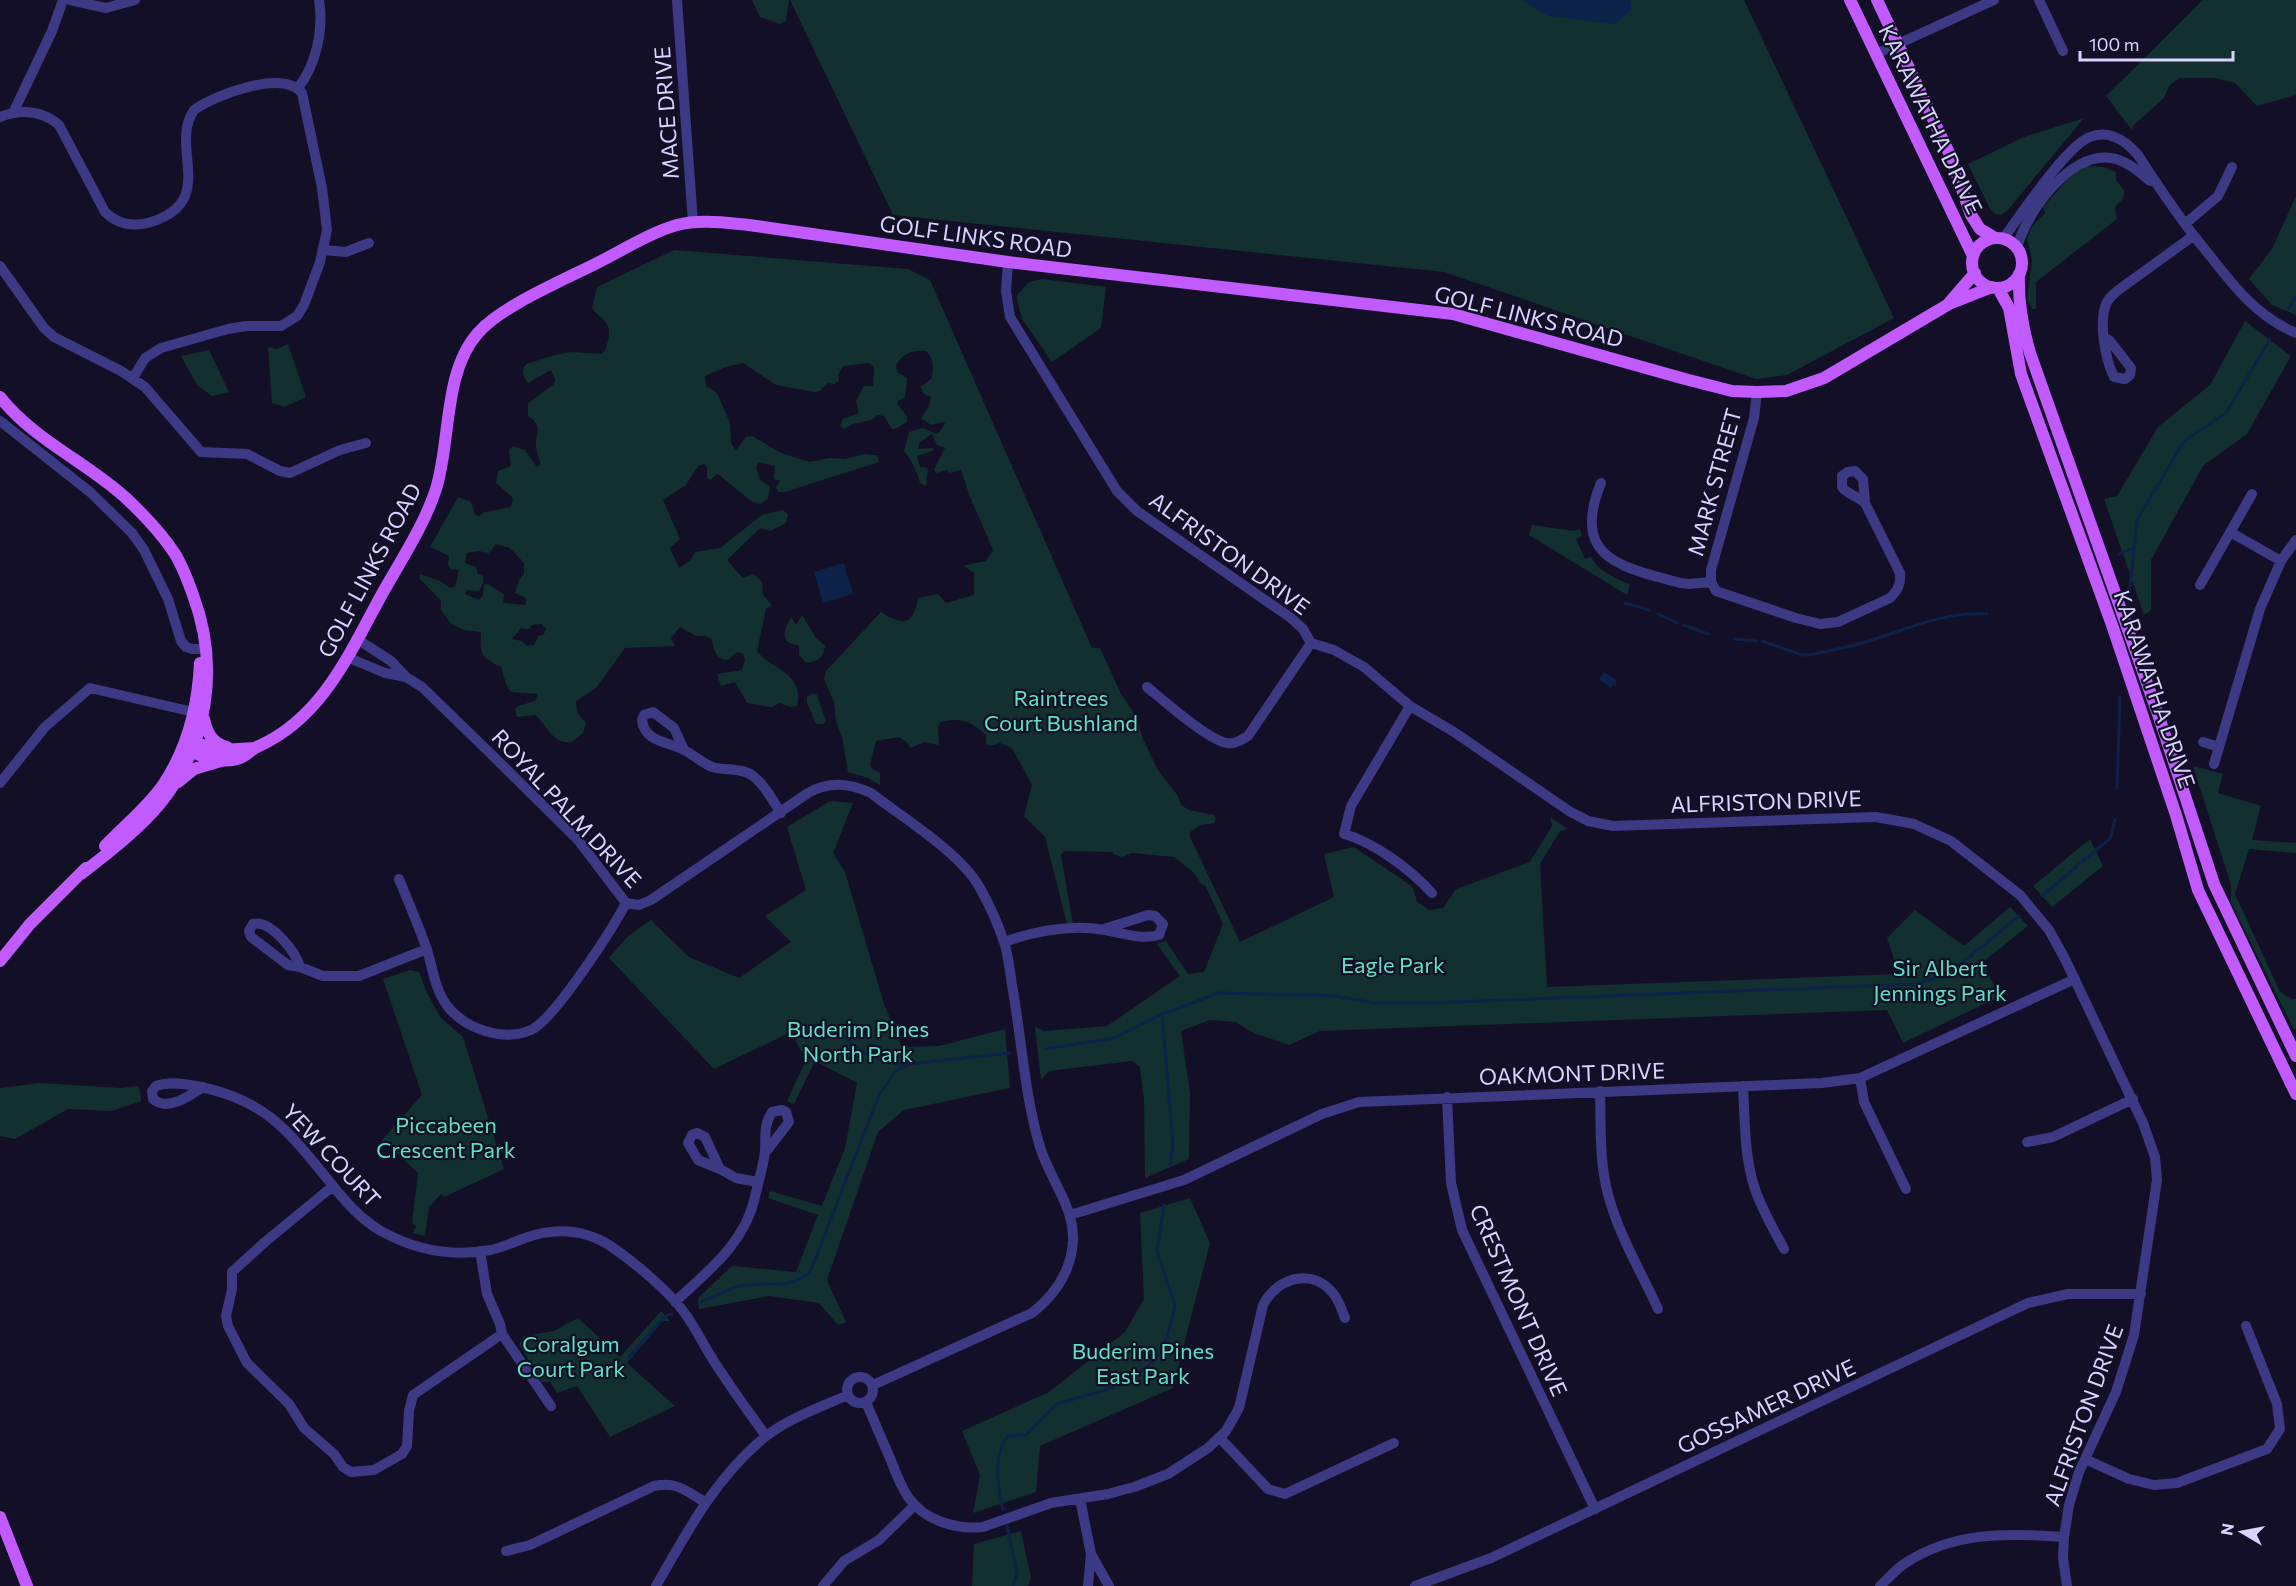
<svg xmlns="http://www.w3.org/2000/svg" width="2296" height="1586" font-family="Commissioner,sans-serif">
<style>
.green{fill:#12302f;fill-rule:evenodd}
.water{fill:#0c2248}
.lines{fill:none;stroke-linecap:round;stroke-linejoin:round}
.stream{stroke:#0c2248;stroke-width:3}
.minor{stroke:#3d3a85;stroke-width:10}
.major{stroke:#c25bff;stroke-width:12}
.labels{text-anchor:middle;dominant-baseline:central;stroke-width:4.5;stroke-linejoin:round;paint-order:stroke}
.street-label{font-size:22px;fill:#d9d4ff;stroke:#130f26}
.park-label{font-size:22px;fill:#5fe0c0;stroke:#130f26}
</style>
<rect width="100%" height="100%" fill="#130f26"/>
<path class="green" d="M752,0H789L786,21L780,24L760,17Z
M790,0H1744L1894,318L1787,375L1756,379L1444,272L893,215Z
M2203,0H2296V95L2257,106L2235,83L2215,78H2179L2169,86L2164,98L2134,125L2132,130L2106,96Z
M2084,118L2007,211L2001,215L1995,214L1990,209L1968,164L2024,137Z
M2087,166L2103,167L2116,172V180L2125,192L2122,200L2115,207L2117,219L2036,282V309H2032L2027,299L2032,261L2027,238L2032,226L2045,213L2043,207L2075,171Z
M2296,196V315L2272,305L2249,279L2272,249Z
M674,250L908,269L930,280L1092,648H1100L1121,694L1137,718L1143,739L1158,770L1178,796L1181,805L1189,810L1214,815L1216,819L1214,823L1201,825L1190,832V837L1240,942L1334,897L1324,854L1354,847L1413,887L1417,902L1430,910L1443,908L1456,889L1530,862L1552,826L1550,817L1568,829L1560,831L1540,864L1547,987L1899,974L1887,938L1915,910L1964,946L2010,907L2028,926L1983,962L1999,997L1903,1043L1887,1010L1320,1031L1289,1045L1254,1033L1235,1022L1210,1020L1181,1031L1190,1093L1189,1159L1145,1178L1144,1100L1140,1067L1132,1061L1049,1071L1041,1080L1035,1027L1044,1031L1107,1026L1180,976L1157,944L1166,941L1188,974L1204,972L1223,924L1205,885H1202L1193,872L1174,857L1132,853L1122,857L1113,854V852L1064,851L1061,855L1073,924H1067L1045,837L1024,816L1032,785L1012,748L1000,743L990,746L986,744V735C971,721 961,717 941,722L938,727L939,745L925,742L910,748L908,743L899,737L876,741L870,765L872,769L880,773V785L868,778L848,772L842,737L836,721L834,702L824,679L826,671L881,612C903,626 913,626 918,598L938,594L946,603L974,595V573L965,567V565L986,561L993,550L970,497L961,470L949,473L947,470L936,473L934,470L945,448L937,445L932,434L920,442L918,449L934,448L932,451L917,456L920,467L928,468L926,486L920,483C917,471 912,461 904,451L909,432L922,428L938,434L945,424L944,422L931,425L921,418L929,406L931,397L924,394L920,387L931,379C934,369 934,359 926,351C912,350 904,353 896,365L897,372L907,378L905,397L898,401L897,404L907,416V422L895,429H892L884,416L878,415L871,420L853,424L844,429L840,426L843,419L859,413L856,401L864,386H873L874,366L869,363L843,366L838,375L839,381L834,384L828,383L820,391L814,392L776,385L743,363L726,367L705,376L706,386L717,393L730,423L731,443L736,450L746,437L752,436L781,453L810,462L829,458L845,459L864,454L877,455L879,462L785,492H778L776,487L780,481L774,479L775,466L758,462L756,468L760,480L770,486L768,499L760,504L751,501L718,474L710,480L707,478V468L704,464L698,466L686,485L663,500L680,539L670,548L679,568L690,561L695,552L720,548L762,515L783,510L788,514L786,523L770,531L760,528L727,560L743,578L754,574L762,582L763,595L772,605L766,609L757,651C771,670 805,672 797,706L791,707L780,703L772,707L747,703L735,682L721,686L717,674L742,670L745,659L743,654L737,652L728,660C714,659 715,649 711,639L705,636H696L680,627L671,638L675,646L625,648L596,688L576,701L577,712L586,723L583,733L572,742C552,745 548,725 535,715L517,717L515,709L518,706L535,701L538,694L511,692L506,684L501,667C480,656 480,655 481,632L464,630L451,624L441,610V601L420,579V574L440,581L450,588L455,587L459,570L450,569L448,564L449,556L430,547L458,497L471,502L475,514L478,516L485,512L511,507L513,498L496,483L498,471L511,466L509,450L513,446L525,450L537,467L541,464C539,459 536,451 536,445C536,429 543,427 528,416V403L554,384L555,379L551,370L528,383C523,376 521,371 526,364L555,355L572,352L602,354C606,350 606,347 608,341C612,321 603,322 592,308L597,287ZM496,544L510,548L524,563V574L519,580L515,593L526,598V605L503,603L504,594L487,584L484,585L483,595L479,600L465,594L467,590L479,591L483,583V576L478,574L476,567L465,563L467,553L478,551L489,553ZM542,624L546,629L544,634L538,636L534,645L527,646L522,641L512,639L521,628L528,629L532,625Z
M1042,279L1106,287L1101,328L1052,362L1022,319L1017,299V295L1029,282Z
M2245,321L2291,356L2247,434L2203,466L2151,560V610L2144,615L2104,499L2117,496L2158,427L2210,385Z
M288,344L306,397L284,407L272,403L268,347L277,349Z
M209,350L229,392L212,396L197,385L181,356Z
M1532,525L1574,531L1580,529L1582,536L1576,539L1585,559L1591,557C1596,569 1617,580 1630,584L1627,595L1529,535Z
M802,615L816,638L825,646C823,659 818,661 806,663L799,655V646C795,644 791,644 788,642C780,637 788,623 791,617L796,625Z
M812,693L817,695L826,721L824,724H816L807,703V697Z
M2193,766L2223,774L2218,793L2261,806L2252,840L2296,843V853L2249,849L2235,894L2280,992L2292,999H2296V1029L2294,1030L2231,902V885Z
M830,801L853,803L833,853L845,872L884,1004L902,1047L939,1046L1005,1029L1010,1088L904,1110L878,1132L827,1280L846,1322L838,1325L819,1303L769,1296L699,1309L698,1302L699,1297L732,1266L796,1272L818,1215L768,1198L770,1191L822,1206L845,1148L857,1083L815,1061L794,1104L787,1101L806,1060L791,1032L714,1069L609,958L628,936L651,920L689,957L739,978L791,942L765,916L806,890L787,827Z
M2090,839L2103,866L2052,907L2033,886Z
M410,970L419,972L427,993L441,1018L463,1037L504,1169L444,1197L441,1194L429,1207L425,1236L413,1233L416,1226L412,1223L418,1173L382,1140L422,1095L383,979Z
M40,1083L121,1088L137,1086L140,1090L141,1101L112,1111L68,1109L15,1139L0,1136V1088Z
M1190,1198L1210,1243L1173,1388L1040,1446L1036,1492L973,1513L980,1475L962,1431L1049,1392L1125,1332L1144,1299L1140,1213Z
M661,1311L670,1321H663L627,1363L675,1406L610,1437L577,1386L557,1393L550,1382H542L519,1345L524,1336L554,1331L578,1318L620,1357Z
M1021,1531L1031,1578L1028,1586H972L974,1544Z"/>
<path class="water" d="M1522,0H1631V10L1615,24L1548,16Z
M844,563L853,594L823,603L814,572Z
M1604,672L1616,680V687L1613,685L1611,688L1599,679Z"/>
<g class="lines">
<path class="stream" d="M2289,308L2296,296
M2119,554L2135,547
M2129,595L2137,520L2184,441L2226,413L2270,339
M1625,603L1649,610
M1658,614L1678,623
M1684,625L1708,634
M1734,639L1756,641
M1762,641L1802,655H1809C1829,651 1849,647 1869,641C1907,629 1946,611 1987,614
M2117,788L2120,697
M2042,896L2108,840L2111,836L2115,819
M1162,1014L1173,1144L1170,1166
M838,1030C858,1055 874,1059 905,1066
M1045,1049L1114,1038L1162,1014L1219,993L1335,996L1374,1003H1431L1916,984C1956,976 1987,940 2019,916
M701,1302C714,1297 727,1289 740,1286C765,1280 793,1292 811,1270L879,1095L895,1072L909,1064L1010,1053
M629,1357L665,1316L672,1314
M1003,1510C998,1487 992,1455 1008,1436L1026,1435L1057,1404L1108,1389L1146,1368L1159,1355L1167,1337L1175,1306L1157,1251L1164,1205
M1007,1526L1017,1573L1013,1586"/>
<path class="minor" d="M70,0L106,8L135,0
M677,0L693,223
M2039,0L2063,51
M1876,54L1994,0
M298,88C316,65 324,30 319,0
M13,113L52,31L63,0
M0,117C21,109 41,110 59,125L105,212C117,224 131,227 148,223C220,202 168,148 194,110C215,95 282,69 302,93L322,188L327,230L320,262L304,305L297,316L281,326H246L228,329L161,348L145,358L133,378
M2185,224L2218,196L2232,167
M2003,239C2020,216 2066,146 2090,137C2109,129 2126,141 2138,155C2161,191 2184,225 2211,257C2235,288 2258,317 2296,333
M2017,248C2026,213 2069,152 2111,158C2126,160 2139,172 2150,181
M323,250L346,252L369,243
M1008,262L1006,291L1010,317L1117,491L1137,511L1291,618L1303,629L1311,643L1334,650L1364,667L1410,706L1454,732L1569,811L1588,821L1613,826L1876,817L1914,824L1951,841L2020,895L2049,930L2065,959L2143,1123L2155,1157L2157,1180L2134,1335L2116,1392L2079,1472L2069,1505L2064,1537L2063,1558L2067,1586
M0,266L44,328L54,337L121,371L145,387L201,452L247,454L280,471L290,473L340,450L366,443
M2104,337L2110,341L2131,368L2130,375L2125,379L2114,377C2105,359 2098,320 2107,302C2109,298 2114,294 2117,291L2193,236
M1757,392L1754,418L1711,570V582L1716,591L1796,618L1820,624L1838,622L1890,598C1898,590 1901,584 1900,573L1865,503
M0,421L90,492L132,533L144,550L168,599L181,641L186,647L192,649H207
M1855,471L1863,479L1865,503C1858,496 1848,495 1842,487V476L1848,472Z
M1601,483C1570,559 1622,567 1680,583L1689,584L1711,582
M2230,532L2281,561
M2200,585L2252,494
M357,639L391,661L406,677L422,687L490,753L578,840L626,903L639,905L651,900L808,793C829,781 849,783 871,793C903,818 961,853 980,888C989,904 998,924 1004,942C1009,957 1010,975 1013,991C1022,1043 1025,1097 1040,1147C1050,1180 1074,1205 1073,1241C1071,1271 1055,1295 1032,1313L873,1385
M347,657L385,673L406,677
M1147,687C1163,700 1209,741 1227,743C1236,744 1241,740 1248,736L1311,643
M1410,706L1351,806L1344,834C1374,842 1411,870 1432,893
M2203,742L2219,747
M684,750L674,728L653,712L644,715L642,720C644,742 669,742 684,750C694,755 702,763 712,767C725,771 741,767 753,776C765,785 773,801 781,813
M2214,764L2260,609L2281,561L2296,540
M0,783L45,727L90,688L202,714
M399,879C408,901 418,924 426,947C433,967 434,989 448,1007C466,1029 503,1042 531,1030C554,1020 613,928 626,903
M1004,942C1035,931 1072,924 1105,930C1124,933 1139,940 1159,935L1163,924L1155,916L1148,915L1104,929
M300,967C296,952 271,920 253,924L249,931L251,937L288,965L300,967L323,976H359L427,949
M1860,1078L1864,1102L1906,1189
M1743,1086C1745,1120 1744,1157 1755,1189C1762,1210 1774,1230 1784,1249
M203,1087C189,1096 168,1112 153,1099L152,1091L156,1086C170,1081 187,1084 201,1087C267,1101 288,1131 329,1181C344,1200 360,1219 381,1231C415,1250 453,1257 491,1250C503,1247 514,1242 525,1238C556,1227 585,1229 612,1247C634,1262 671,1293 686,1315C698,1332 707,1352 719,1369C734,1392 750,1414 766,1436
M1600,1091C1601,1125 1599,1161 1608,1194C1618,1234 1641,1271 1658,1309
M1447,1097L1451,1183L1462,1230L1595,1509
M2027,1142L2053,1137L2133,1099
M720,1169L705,1137L697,1133L692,1135L688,1143L698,1160L720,1169L736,1178L758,1182
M333,1186L265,1242L232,1272V1289L226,1316L228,1326L247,1363L289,1404L304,1428L334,1454L343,1467L351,1472L374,1470L402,1454L407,1446L409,1411L413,1395L502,1334
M1070,1215L1184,1180L1322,1114L1359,1102L1822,1083L1860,1078L2075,979
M480,1251L487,1294L500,1324L502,1334L551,1406
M675,1302C708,1271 745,1243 755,1197C758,1183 763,1167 765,1152C766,1137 763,1126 772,1112L782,1110L786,1112L789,1122L765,1153
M847 1390a13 13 0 1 1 26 0a13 13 0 1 1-26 0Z
M866,1402C874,1421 882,1440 890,1458C895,1471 900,1485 908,1497C924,1520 955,1530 983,1527L1051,1503L1108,1494L1134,1487L1168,1474L1208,1448L1226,1431L1239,1408L1263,1305C1278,1276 1315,1267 1335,1296C1340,1303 1342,1311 1345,1318
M1220,1438L1268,1489L1285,1494L1394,1443
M2085,1459L2129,1479L2154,1485L2177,1483L2267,1449L2280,1429L2277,1404L2246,1326
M1080,1499L1091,1554L1088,1586
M506,1551L530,1545L654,1486C677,1481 686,1491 705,1502
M1091,1554L1109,1586
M656,1586C687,1532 716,1477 765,1437C789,1418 821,1407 848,1395
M823,1586L844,1561L879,1540L915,1505
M1415,1586L1491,1558L2028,1303L2068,1294H2141
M1880,1586C1888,1579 1895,1570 1904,1564C1953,1531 2008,1533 2064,1537"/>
<path class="major" d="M1850,0L1973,256
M1877,0L1950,155L1971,215L1980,229L1995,238
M1972 263a25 25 0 1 1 50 0a25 25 0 1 1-50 0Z
M2019,274C2018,302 2022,326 2030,353L2159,717L2214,884L2296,1056
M1998,288L2009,308L2021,374L2112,625L2176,815L2198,890L2296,1094
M1949,303L1975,273
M0,397C35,441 87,462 127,499C145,516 162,534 175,554C183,567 188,581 193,595C220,667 208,745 159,805C137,831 108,853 81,874
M204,719C207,733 212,743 227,747
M188,741L222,750L255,748
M183,748C201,756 225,767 244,756C249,753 253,748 259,746C323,717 350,652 382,594C401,560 424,526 436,489C451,441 443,372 478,333C502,305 569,278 603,260C626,248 652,232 677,225C700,219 726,223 749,225L1008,262L1453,314L1685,379L1732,391L1757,392L1786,391L1824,378L1949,304L1992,287
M178,782L194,769L221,761
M105,846C124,826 147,808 163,785C187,749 198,706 200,663
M0,961L30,924L86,868
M0,1517L27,1586"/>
</g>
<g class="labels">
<g class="street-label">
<text transform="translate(666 113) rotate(-94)">MACE DRIVE</text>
<text transform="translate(1931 119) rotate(64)">KARAWATHA DRIVE</text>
<text transform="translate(976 236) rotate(8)">GOLF LINKS ROAD</text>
<text transform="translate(1529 316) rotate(14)">GOLF LINKS ROAD</text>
<text transform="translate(1714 482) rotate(-75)">MARK STREET</text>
<text transform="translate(1230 553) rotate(36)">ALFRISTON DRIVE</text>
<text transform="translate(369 570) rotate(-62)">GOLF LINKS ROAD</text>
<text transform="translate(2155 689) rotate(71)">KARAWATHA DRIVE</text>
<text transform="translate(1766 801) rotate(-2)">ALFRISTON DRIVE</text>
<text transform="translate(567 808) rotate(47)">ROYAL PALM DRIVE</text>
<text transform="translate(1572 1073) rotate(-2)">OAKMONT DRIVE</text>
<text transform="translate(332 1155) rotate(47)">YEW COURT</text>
<text transform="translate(1519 1300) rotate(66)">CRESTMONT DRIVE</text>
<text transform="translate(1766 1406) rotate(-25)">GOSSAMER DRIVE</text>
<text transform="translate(2083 1415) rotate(-70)">ALFRISTON DRIVE</text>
</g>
<g class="park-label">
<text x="1061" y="697">Raintrees<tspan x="1061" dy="25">Court Bushland</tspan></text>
<text x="1393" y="964">Eagle Park</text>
<text x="1940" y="967">Sir Albert<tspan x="1940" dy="25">Jennings Park</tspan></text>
<text x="858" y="1028">Buderim Pines<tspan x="858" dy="25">North Park</tspan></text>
<text x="446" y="1124">Piccabeen<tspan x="446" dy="25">Crescent Park</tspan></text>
<text x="571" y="1343">Coralgum<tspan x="571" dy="25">Court Park</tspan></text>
<text x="1143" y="1350">Buderim Pines<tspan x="1143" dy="25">East Park</tspan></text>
</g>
</g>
<g transform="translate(2242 1532) rotate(280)" stroke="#130f26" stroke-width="4.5" paint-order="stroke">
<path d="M0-4.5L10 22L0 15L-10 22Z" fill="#d9d4ff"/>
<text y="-9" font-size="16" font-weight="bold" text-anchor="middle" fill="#d9d4ff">N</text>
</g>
<path d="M2080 51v9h153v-9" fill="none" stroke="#d9d4ff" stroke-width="3"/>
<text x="2089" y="51" font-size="18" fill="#d9d4ff" stroke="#130f26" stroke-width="4.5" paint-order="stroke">100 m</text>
</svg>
